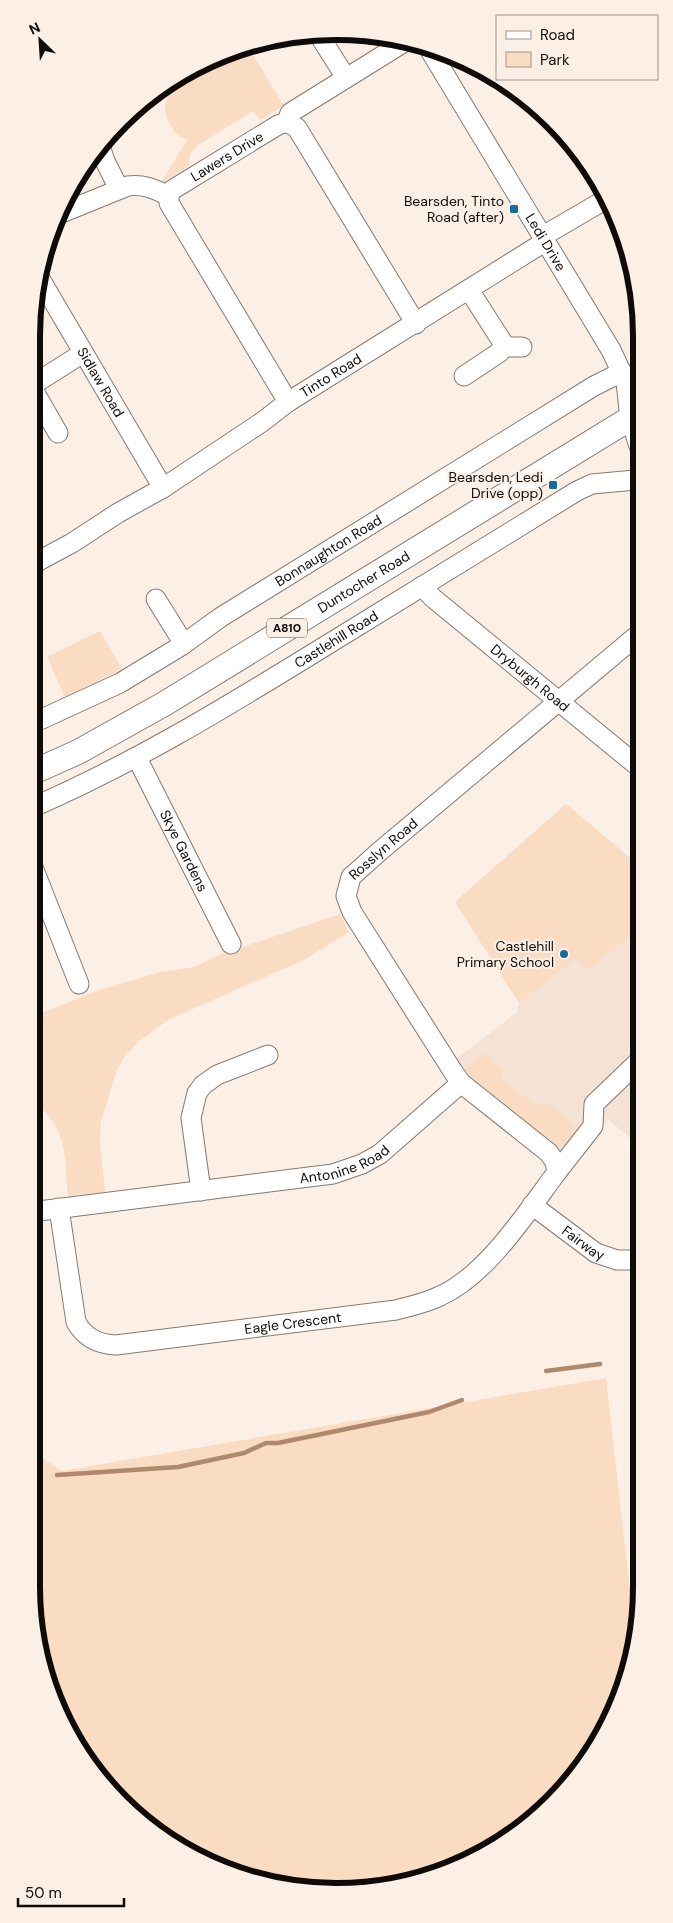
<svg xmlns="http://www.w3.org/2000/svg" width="673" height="1923" font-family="'DM Sans',sans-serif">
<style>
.built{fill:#f4e3d4}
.green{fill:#fadcc3}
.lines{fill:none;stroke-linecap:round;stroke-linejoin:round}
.stream{stroke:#ae896b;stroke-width:4.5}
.minor-casing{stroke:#837970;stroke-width:21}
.major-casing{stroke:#837970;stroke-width:26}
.minor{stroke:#fff;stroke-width:19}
.major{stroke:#fff;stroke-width:24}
.poi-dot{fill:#176b9c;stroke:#fcf0e6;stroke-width:2}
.labels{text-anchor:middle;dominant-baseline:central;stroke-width:4;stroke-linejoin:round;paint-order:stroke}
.shield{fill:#fcf0e6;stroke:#56504b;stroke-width:1}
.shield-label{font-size:12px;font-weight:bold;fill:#0f0b08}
.street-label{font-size:14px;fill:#0f0b08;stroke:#fcf0e6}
.poi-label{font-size:14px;fill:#0f0b08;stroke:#fcf0e6;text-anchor:end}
.rim{fill:none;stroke:#0f0b08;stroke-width:6}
</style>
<rect width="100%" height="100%" fill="#fcf0e6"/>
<path class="built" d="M566,804L640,866L641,1148L608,1119L575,1161L473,1079L456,1059L517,1012L519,1003L455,902Z"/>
<path class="green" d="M250,50L284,106L260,120L253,111L197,146C191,152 188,156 190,165L160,184L187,140C176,135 169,127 166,115C157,77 224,59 250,50Z
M100,631L122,669L65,697L47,657Z
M566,804L640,866V900L630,909L634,914L640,909V928L587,971L577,958L519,1003L455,902Z
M340,914L349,932L306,959L168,1020L139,1041L125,1056L117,1070L101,1122L100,1142L105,1192L68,1196C64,1155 69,1127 31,1100V1014L44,1012L99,990L161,972L194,967L219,955Z
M485,1053L504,1071L500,1076L536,1106L545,1101L579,1128L561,1150L473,1079L464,1069Z
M606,1378L634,1625H637L631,1665L590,1756L506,1840L415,1881L297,1889L201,1860L107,1788L54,1703L31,1586V1450L61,1471Z"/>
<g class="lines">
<path class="stream" d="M546,1371L600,1364
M57,1475L178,1467L244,1453L266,1443H278L429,1412L462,1400"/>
<defs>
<g id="minor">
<path d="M319,35L346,78"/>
<path id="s1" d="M428,47L611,350L626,382L630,419L639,446"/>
<path d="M287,122L290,113L406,41"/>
<path d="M100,146L105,161L119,189"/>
<path d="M64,212L128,186C144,184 154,189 169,196"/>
<path d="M543,236L608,198"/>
<path id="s2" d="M39,277L163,488"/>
<path d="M502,347H522"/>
<path d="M464,376L500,352L503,343L469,290"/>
<path d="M31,386L83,353"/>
<path d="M31,386L58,433"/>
<path id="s3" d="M288,402L169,203V196L172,190L278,125L287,122L297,128L416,324"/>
<path id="s4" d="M31,565L72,543L118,513L163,488L262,422L288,402L546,241"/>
<path id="s5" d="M422,586L433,598L640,768"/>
<path d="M156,599L184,644"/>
<path id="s6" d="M31,724L120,683L181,646L221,617L594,386L622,372"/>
<path id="s7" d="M137,758L231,944"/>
<path id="s8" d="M31,808C133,764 228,706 322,648C407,595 492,543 577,491L592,484L635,480L639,477"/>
<path d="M31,862L79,984"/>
<path d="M557,1172L593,1126L594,1104L641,1059"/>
<path d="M201,1191L191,1118L197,1093L203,1085L217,1075L268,1055"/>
<path id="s9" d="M532,1205L596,1253L617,1260H641"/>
<path id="s10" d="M59,1208L76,1322C85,1338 98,1344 116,1345L396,1310C411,1306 426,1303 440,1296C487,1275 527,1212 557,1172L555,1162L549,1153L461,1083L452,1070L352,912L346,896L351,877L380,851L640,633"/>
<path id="s11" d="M31,1212L333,1174L362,1164L380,1154L461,1083"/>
</g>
<g id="major">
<path id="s12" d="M31,773L78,752L164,704L639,413"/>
</g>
</defs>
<use href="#minor" class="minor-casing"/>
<use href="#major" class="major-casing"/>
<use href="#minor" class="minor"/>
<use href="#major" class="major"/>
</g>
<g class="poi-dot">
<rect x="509" y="204" width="10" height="10" rx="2.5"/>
<rect x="548" y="480" width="10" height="10" rx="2.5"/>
<circle cx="564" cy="954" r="5"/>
</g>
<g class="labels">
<rect class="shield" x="267" y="618.5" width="40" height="19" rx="4"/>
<g class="shield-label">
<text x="287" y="628">A810</text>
</g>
<g class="street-label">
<text stroke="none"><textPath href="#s3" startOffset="310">Lawers Drive</textPath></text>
<text stroke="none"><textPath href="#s1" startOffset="228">Ledi Drive</textPath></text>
<text stroke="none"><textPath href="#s4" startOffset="355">Tinto Road</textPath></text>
<text stroke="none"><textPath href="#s2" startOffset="122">Sidlaw Road</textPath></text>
<text stroke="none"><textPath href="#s6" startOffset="345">Bonnaughton Road</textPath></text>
<text stroke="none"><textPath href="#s12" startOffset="384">Duntocher Road</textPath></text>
<text stroke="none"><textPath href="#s8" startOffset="349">Castlehill Road</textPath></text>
<text stroke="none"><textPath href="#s5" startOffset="142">Dryburgh Road</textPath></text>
<text stroke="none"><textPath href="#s10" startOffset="1080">Rosslyn Road</textPath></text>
<text stroke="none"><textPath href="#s7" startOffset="104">Skye Gardens</textPath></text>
<text stroke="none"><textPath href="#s11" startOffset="318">Antonine Road</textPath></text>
<text stroke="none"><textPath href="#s9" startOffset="64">Fairway</textPath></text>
<text stroke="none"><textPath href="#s10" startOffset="342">Eagle Crescent</textPath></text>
</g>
<g class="poi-label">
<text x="504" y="201">Bearsden, Tinto<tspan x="504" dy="16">Road (after)</tspan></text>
<text x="543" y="477">Bearsden, Ledi<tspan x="543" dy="16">Drive (opp)</tspan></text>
<text x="554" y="946">Castlehill<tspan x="554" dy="16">Primary School</tspan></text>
</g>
</g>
<path d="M0 0H673V1923H0ZM336 40H337A296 296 0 0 1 633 336V1587A296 296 0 0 1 337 1883H336A296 296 0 0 1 40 1587V336A296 296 0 0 1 336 40Z" fill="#fcf0e6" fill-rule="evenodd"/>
<path class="rim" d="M336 40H337A296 296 0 0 1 633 336V1587A296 296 0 0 1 337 1883H336A296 296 0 0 1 40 1587V336A296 296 0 0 1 336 40Z"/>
<rect x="496" y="15" width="162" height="65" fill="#fcf0e6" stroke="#9d948d"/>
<rect x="506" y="31" width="25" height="8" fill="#ffffff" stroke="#9d948d"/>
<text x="540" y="40" font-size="15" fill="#0f0b08">Road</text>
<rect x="506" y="52" width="25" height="15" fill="#fadcc3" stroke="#9d948d"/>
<text x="540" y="65" font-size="15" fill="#0f0b08">Park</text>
<g transform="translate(40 40) rotate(335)" stroke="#fcf0e6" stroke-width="4" paint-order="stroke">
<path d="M0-4L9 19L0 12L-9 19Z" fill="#0f0b08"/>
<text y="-8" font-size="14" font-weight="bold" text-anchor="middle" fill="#0f0b08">N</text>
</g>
<path d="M18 1898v8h106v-8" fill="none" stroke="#0f0b08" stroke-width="2.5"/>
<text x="25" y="1898" font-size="15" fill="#0f0b08" stroke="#fcf0e6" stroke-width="4" paint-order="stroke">50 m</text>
</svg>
